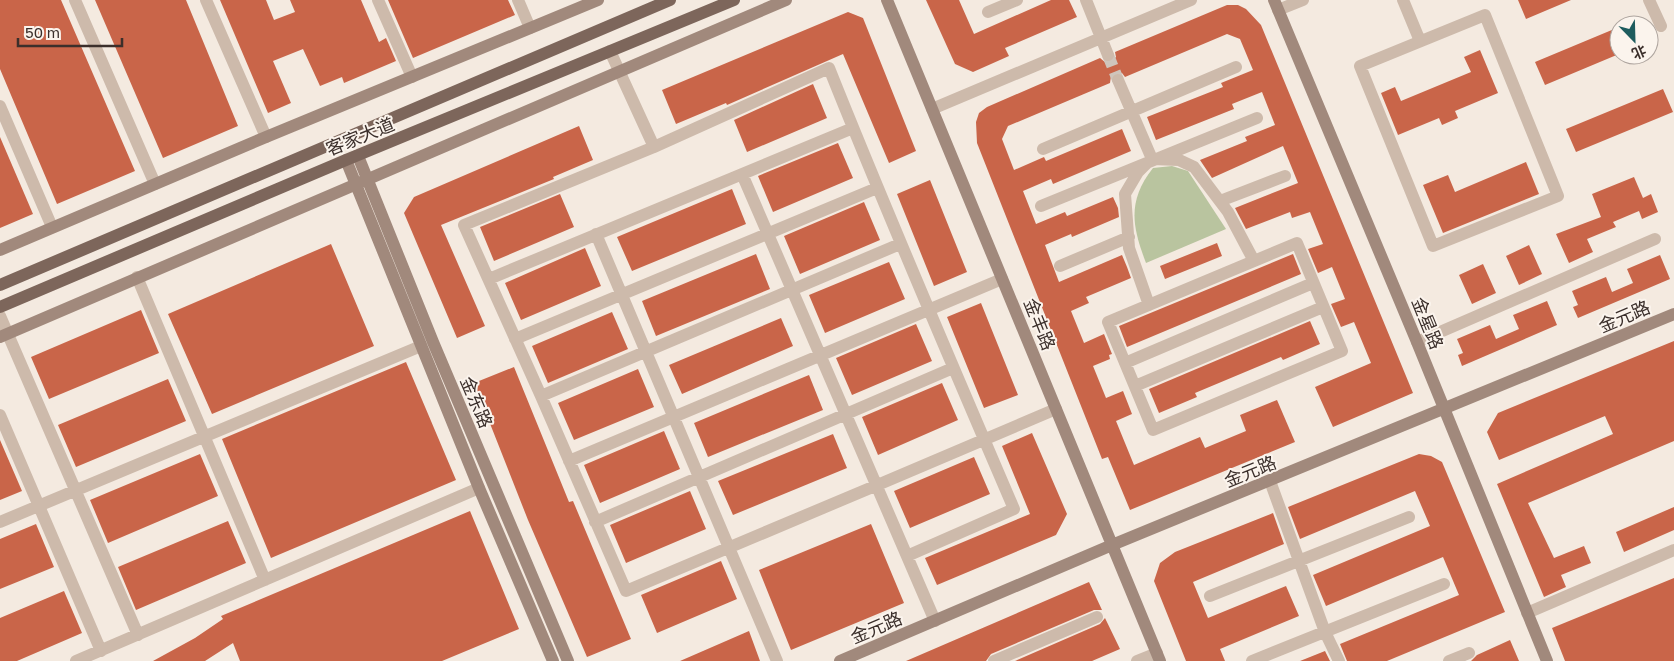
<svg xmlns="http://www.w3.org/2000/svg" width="1674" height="661" font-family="'Golos Text','Noto Sans SC',sans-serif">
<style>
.green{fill:#b9c49f}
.building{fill:#c96549}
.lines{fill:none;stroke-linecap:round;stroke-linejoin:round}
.street-tunnel{stroke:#cfc5bc;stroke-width:12;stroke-dasharray:12 6;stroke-linecap:butt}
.street{stroke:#cdbaab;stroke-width:12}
.secondary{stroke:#a1897c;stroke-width:12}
.primary{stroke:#7d665b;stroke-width:12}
.labels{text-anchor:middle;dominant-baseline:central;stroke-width:4;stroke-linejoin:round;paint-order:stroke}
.street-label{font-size:18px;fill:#3b2f2b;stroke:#fbf4ed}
</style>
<rect width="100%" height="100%" fill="#f4eae0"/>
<path class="green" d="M1172,166L1188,171L1226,229L1146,263C1132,226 1127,201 1153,168Z"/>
<path class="building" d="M0,0H61L135,171L57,204L0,69Z
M95,0H186L238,126L163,158Z
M220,0H266L274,20L295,12L290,0H361L379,42L386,38L396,61L344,83L342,77L320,86L303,49L273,61L291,103L268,113Z
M388,0H508L515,15L413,58Z
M926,0H959L974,34L1051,0H1069L1077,17L1005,48L1009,56L973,72L955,64Z
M1518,0H1571L1526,19Z
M1227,5H1238L1246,9L1261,25L1413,393L1333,427L1315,387L1371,363L1354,322L1341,327L1331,304L1345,299L1332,267L1318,273L1308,249L1323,244L1310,212L1292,218L1290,212L1246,229L1235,208L1298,183L1283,146L1212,178L1200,160L1247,141L1245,137L1275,125L1262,92L1232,104L1234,109L1156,140L1147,117L1223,87L1221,83L1253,70L1240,39L1227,34L1125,77L1122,73L1115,72L1111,76L1110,83L1008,126L1002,139L1014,170L1044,157L1046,161L1122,129L1131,151L1053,184L1051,179L1023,191L1036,224L1065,212L1067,216L1113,197L1118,208L1119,217L1072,237L1071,234L1045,245L1059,282L1122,255L1127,267L1131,278L1086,297L1089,303L1071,311L1084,343L1104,334L1112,354L1109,355L1110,359L1093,366L1106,398L1123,391L1132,414L1116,421L1134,465L1200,437L1205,448L1246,431L1240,415L1277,400L1295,442L1130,510L1108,457L1102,459L977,143L976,122L979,113L987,107L1100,58L1106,63L1111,62L1116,57L1115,52Z
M848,12L863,18L916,151L889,163L843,54L727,105L726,103L676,124L662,90Z
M1619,27V54L1545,85L1535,62Z
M1480,50L1498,93L1455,111L1458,118L1442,125L1439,118L1398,135L1381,93L1395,87L1401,101L1471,72L1464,57Z
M813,84L827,118L747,152L734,120Z
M1663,89L1673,112L1576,152L1566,129Z
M579,126L593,160L553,177L554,179L441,225L485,326L457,338L404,213L414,197Z
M0,137L33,214L0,228Z
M838,143L853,178L773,212L758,176Z
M1526,162L1539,194L1443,233L1423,185L1448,175L1455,192Z
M1634,177L1643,198L1651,194L1658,212L1642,219L1639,211L1613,222L1616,227L1587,239L1593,252L1569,263L1556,234L1601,217L1592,194Z
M930,180L967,272L934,286L897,194Z
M732,189L746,224L632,271L617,237Z
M560,194L574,227L494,261L480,227Z
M864,202L880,240L800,274L784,236Z
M1217,243L1222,256L1165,279L1160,266Z
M331,244L374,346L212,414L168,314Z
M1529,245L1542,274L1519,285L1506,256Z
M585,248L601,286L521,320L505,283Z
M756,254L770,289L656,336L642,301Z
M1293,254L1301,274L1127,347L1119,326Z
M1660,255L1670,279L1578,318L1573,307L1578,305L1572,291L1606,277L1612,292L1633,283L1627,269Z
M889,262L905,299L825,333L809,295Z
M1483,264L1496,293L1472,304L1459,275Z
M1547,301L1557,325L1462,366L1458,355L1463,353L1457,339L1490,325L1496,339L1519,329L1513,315Z
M981,303L1018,395L984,408L947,317Z
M141,310L159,353L49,399L31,357Z
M612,312L628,349L548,383L532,346Z
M781,318L793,346L682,394L669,365Z
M1310,321L1320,344L1283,360L1281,357L1195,393L1197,397L1159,413L1149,389Z
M916,324L932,361L852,395L836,358Z
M1674,341V441L1528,503L1554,558L1584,546L1591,563L1561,575L1566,587L1544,597L1497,484L1613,434L1605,416L1499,460L1487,432L1498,413Z
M406,362L456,480L271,558L222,439Z
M514,367L569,502L573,501L631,639L587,657L528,520L474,383Z
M638,369L654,407L574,440L558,403Z
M809,375L823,410L708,457L694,423Z
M168,379L186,421L76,467L58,425Z
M942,383L958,420L878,455L862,417Z
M664,431L680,469L600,503L584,465Z
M1032,433L1067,514L1056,535L937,585L925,558L1030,514L1002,446Z
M833,434L847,468L733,515L718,481Z
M0,440L22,491L0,500Z
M200,454L218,496L108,543L90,500Z
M1419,454L1431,456L1442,462L1505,612L1387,661H1347L1340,644L1459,595L1443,557L1326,606L1313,575L1430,526L1415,491L1300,539L1288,507Z
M974,457L990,494L910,528L894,491Z
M690,491L706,529L626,563L610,525Z
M1674,507V530L1624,552L1616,532Z
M470,511L519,629L442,661H240L233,643L205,661H153L195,638L223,619L221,616Z
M1273,513L1284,544L1193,582L1208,618L1286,586L1299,616L1220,649L1225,661H1186L1154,581L1160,563L1175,552Z
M228,521L246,563L136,610L118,567Z
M36,524L54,567L0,589V539Z
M871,524L904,603L791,650L759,570Z
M721,561L737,599L657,633L641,595Z
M1674,578V661H1565L1552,628Z
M1089,582L1102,610H1094L991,654L986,661H906Z
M64,591L82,633L17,661H0V618Z
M1105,618L1120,649L1092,661H1015L1100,624Z
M749,631L760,661H680Z
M1510,640L1519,661H1471L1477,655Z
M1325,651L1330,661H1300Z"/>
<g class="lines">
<path class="street-tunnel" d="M1108,55L1118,80"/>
<path class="street" d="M75,0L155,184
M206,0L266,137
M378,0L412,77
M518,0L530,28
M1086,0L1108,55
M1403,0L1420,41
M1649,0L1661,26
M1278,10L1303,0
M988,12L1017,0
M1485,15L1558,196L1433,246L1360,66Z
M610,51L654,147
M1118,80L1152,159L1179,160L1194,167L1228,212L1254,261
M0,106L52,227
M932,109L1191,0
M1043,149L1236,67
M1147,163L1138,172L1125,194L1129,248L1149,305
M742,174L935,621
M1220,201L1285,176
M1041,206L1257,118
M596,234L777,661
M1297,243L1342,351L1153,430L1108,322Z
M1060,266L1129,237
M137,277L265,580
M489,279L853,128
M0,316L138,635
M515,339L877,188
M1417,342L1655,239
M1125,363L1313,283
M1135,386L1323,307
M541,396L900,244
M0,415L101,651
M569,461L1002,279
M1270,481L1325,632L1339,661
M0,522L421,346
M595,522L953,368
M907,556L1014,509C951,362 888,216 829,68L654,147L464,225L541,396L626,591C769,531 913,470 1056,409
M1210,596L1409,517
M1527,613L1674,550
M76,661L479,488
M994,661L1097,617
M1137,661L1157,653
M1252,661L1444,584
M1449,661L1469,653"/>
<path class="secondary" d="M887,0L1160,661
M1274,0L1417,342L1547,661
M358,156L433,342L568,661
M346,160L479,488L553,661
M0,250L266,137L598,0
M0,337L786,0
M840,661L1112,545L1674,314"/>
<path class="primary" d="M0,285L670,0
M0,307L346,160L734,0"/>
</g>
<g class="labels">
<g class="street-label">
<text transform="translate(360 136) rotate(-22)">客家大道</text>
<text transform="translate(1624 316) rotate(-23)">金元路</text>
<text transform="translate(1428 323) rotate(68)">金星路</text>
<text transform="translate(1040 324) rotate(68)">金丰路</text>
<text transform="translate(477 402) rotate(67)">金东路</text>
<text transform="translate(1250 471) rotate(-22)">金元路</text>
<text transform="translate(876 627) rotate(-23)">金元路</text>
</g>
</g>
<g transform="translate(1634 40) rotate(157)"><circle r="24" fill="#fbf4ed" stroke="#aea59f"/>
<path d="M0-4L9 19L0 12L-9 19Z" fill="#1e5c5e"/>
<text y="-8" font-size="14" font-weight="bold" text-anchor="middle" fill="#3b2f2b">北</text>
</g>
<path d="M18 38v8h104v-8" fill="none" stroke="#3b2f2b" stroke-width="2.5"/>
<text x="25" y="38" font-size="15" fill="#3b2f2b" stroke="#fbf4ed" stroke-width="4" paint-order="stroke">50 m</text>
</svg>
